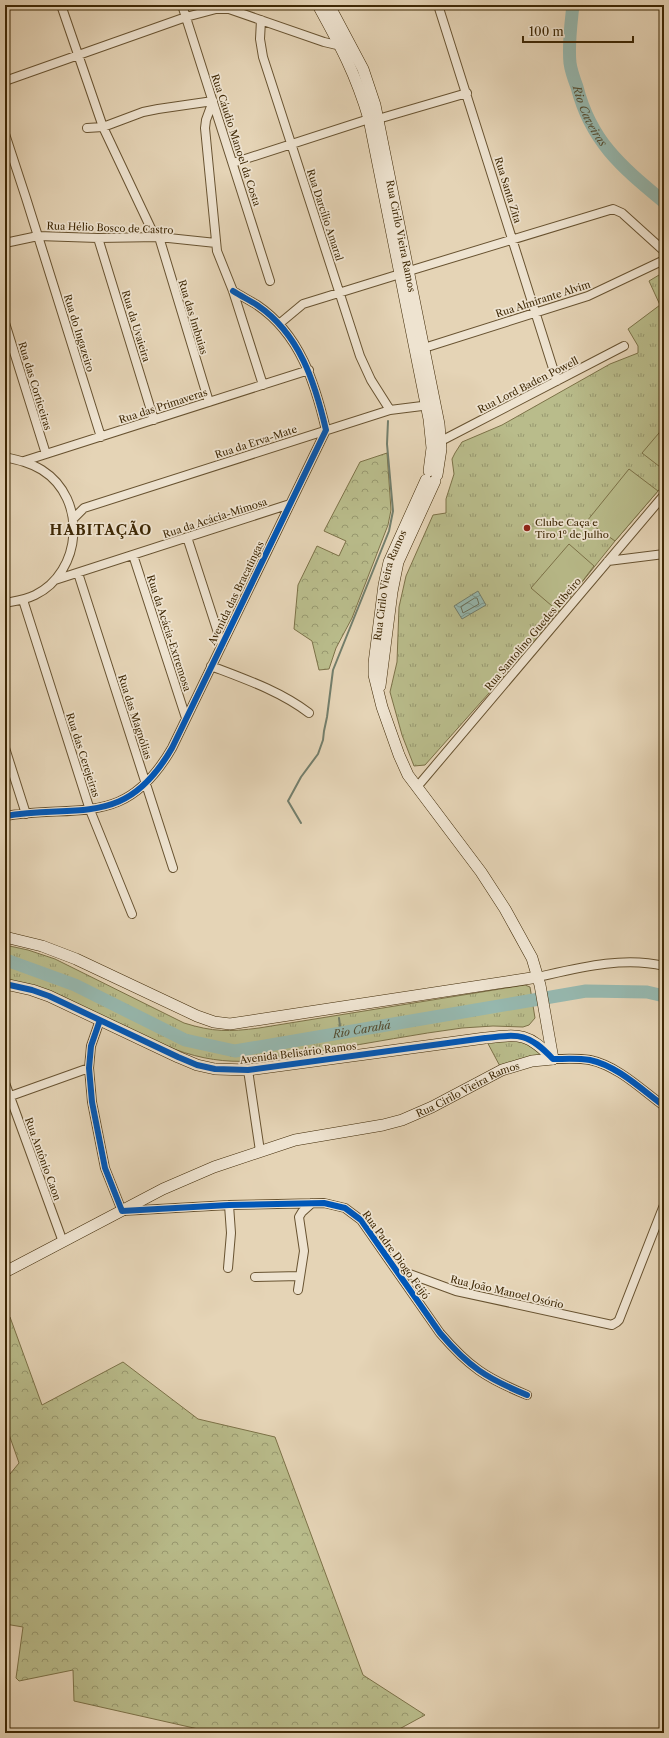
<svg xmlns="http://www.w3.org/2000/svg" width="669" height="1738" font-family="'Libre Caslon Text',serif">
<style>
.grass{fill:url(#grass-tufts);stroke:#7c7248}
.forest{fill:url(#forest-crowns);stroke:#7c7248}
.garden{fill:#b9bc8b;stroke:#7c7248}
.water{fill:url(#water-waves);stroke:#737e6b}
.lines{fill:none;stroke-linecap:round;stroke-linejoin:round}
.shore{stroke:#6a705a;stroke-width:1}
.stream{stroke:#737e6b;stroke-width:2}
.river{stroke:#96b8af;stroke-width:13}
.street-casing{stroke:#685331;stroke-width:10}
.secondary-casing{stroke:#3e2805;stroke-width:12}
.street{stroke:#eee3d0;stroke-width:8}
.secondary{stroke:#eee3d0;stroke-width:11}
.cycleway-casing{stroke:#eee3d0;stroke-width:8}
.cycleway{stroke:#0057b8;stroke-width:6}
.poi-dot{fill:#8f2418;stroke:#eee3d0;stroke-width:1.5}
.labels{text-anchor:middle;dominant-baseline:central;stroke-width:3.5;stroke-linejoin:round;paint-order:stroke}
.street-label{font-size:10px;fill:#3e2805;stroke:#eee3d0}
.poi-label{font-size:10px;fill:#3e2805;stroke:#eee3d0;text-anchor:start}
.water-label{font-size:11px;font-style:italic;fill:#544c30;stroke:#eee3d0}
.district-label{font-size:14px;font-weight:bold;letter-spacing:1px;fill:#3e2805;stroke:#eee3d0}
</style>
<defs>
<pattern id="grass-tufts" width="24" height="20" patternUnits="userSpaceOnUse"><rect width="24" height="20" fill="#b9bc8b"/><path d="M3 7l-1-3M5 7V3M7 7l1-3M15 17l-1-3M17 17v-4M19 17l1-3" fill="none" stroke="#989970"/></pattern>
<pattern id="forest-crowns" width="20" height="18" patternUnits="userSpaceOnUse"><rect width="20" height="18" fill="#b9bc8b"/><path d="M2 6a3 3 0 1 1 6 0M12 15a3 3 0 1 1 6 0" fill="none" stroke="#989970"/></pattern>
<pattern id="water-waves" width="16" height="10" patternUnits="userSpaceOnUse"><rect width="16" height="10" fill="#96b8af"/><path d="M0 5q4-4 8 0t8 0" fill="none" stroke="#7c968c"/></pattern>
</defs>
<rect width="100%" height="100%" fill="#e5d4b6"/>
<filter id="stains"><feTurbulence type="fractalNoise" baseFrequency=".005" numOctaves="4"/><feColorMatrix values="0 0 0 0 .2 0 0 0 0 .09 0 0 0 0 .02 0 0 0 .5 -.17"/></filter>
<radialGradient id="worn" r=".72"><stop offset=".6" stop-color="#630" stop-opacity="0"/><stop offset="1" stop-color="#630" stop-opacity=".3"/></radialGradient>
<path class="grass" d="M664,272V484L615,541L530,647L425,765L414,766L402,735L390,692L397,662L399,607L406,576L433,515L446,513V499L454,474L452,459L455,453L462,442L502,425L610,364L638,353V346L628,329L660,305L649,281Z
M5,945L28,950L55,959L184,1023C213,1032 229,1032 259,1028L525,985L530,987L535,1018L529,1025L523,1027L493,1026L462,1028C416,1034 371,1043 326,1050C270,1060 230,1070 174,1049L5,979Z
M513,1035L553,1059L502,1070L485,1038Z"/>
<path class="forest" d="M387,453L391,510L388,525L352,618L336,648L329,669L319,670L312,641L294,629L298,585L317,546L339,556L346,541L324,531L360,462Z
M10,1317L42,1405L123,1362L198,1419L275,1437L363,1675L425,1715L392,1733H216L74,1701L73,1670L19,1681L16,1678L23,1627L5,1624V1480L19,1463L5,1423V1320Z"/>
<path class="garden" d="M664,427V470L642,453Z
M629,469L658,491L615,541L587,521Z
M569,544L594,566L559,612L531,588Z"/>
<path class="water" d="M478,591L486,605L462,619L454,606Z"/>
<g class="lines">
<path class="shore" d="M475,598H477L479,604L463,613L461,607Z"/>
<path class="stream" d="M301,823L288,801L301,777L318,754L323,740L324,731L327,717L333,670L389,531L393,511L387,444L388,421
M339,1018L341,1034"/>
<g class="river">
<path id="s1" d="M573,5C571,24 568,44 570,63C571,71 574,79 577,87C591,142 622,167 664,202"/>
<path id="s2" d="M5,961H9L75,985L185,1040L235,1051L586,991L647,992L664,996"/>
</g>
<defs>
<path id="street" d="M61,5L103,127L155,237
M182,5L270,281
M438,5L557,381
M261,20L260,39L263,57L360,356L371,380L390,410
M5,81L186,17L216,9H229L324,42L341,46
M213,101L206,120L205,128L217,251L233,291L263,385
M378,119L467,93
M87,128L103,127L143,112L158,109L213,101
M5,134L26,198L101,437
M233,163L369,119
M159,237L209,402
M98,238L154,420
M5,243L38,236L98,238L159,237L216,243
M409,271L613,209L622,213L664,251
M5,323L46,454
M279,324L303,304L400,274
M424,348L588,296L664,260
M441,441L624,346
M5,457C18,460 31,463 42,470C88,499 82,572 35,595C25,600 15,601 5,603
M24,461L309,370
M73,519L84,508L390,410L430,405
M187,537L222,645
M133,555L186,718
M608,561L664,554
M78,573L173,868
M55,580L290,504
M23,600L90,810L132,914
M211,666C245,679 280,691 309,713
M5,748L26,814
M417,787L664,495
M5,816C80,804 126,828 172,748L326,430C315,383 300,334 257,305C249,300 241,296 233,291
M538,977C578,968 623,956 664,966
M100,1020L91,1046L89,1068L92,1102L105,1168L122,1211L229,1205L324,1203L345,1208L361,1220L440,1333C469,1367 486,1378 527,1395
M553,1059C565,1059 578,1058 590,1060C618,1066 642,1090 664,1106
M248,1070L260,1151
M5,1083L63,1242
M5,1098L89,1068
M228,1268L231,1233L229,1205
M396,1269L456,1291L612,1325L617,1322L619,1320L664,1205
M255,1277L300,1276
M298,1290L304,1251L299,1217L302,1212L312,1203"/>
<g id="secondary">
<path d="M318,5C340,45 356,74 369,119L429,419L432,448L429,471"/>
<path id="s3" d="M329,5L363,69L375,105L439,424L441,449L437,475"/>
<path d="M380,686L392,592L398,562L435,481"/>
<path d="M5,937L42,946L76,959L197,1016L214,1022L230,1024L538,977"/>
<path d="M5,984L32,990L49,996L178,1057L197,1065L215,1069L248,1070L485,1038C521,1034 528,1033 553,1059"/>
<path id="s4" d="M5,1272L163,1189L214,1167L295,1140L383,1125L402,1120L432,1107L502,1070L532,1061L553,1059L540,985L532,958L505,909L481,872L408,775L399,755L382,707L374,675V663L384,585L389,562L426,480"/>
</g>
</defs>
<use href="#street" class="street-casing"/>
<use href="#secondary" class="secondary-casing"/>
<use href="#street" class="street"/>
<use href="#secondary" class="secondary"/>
<defs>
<path id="cycleway" d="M5,816C80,804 126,828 172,748L326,430C315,383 300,334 257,305C249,300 241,296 233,291
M5,984L32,990L49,996L178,1057L197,1065L215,1069L248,1070L485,1038C521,1034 528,1033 553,1059C565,1059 578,1058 590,1060C618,1066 642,1090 664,1106
M100,1020L91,1046L89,1068L92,1102L105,1168L122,1211L229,1205L324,1203L345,1208L361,1220L440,1333C469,1367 486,1378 527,1395"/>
</defs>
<use href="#cycleway" class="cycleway-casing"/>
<use href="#cycleway" class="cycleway"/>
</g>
<circle class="poi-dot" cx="527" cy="528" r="4"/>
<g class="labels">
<g class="street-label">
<text transform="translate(236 140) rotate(72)">Rua Cáudio Manoel da Costa</text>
<text transform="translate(508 190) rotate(73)">Rua Santa Zita</text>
<text transform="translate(325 215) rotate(72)">Rua Darcílio Amaral</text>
<text transform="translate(110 228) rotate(2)">Rua Hélio Bosco de Castro</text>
<text stroke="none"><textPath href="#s3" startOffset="244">Rua Cirilo Vieira Ramos</textPath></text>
<text transform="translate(543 299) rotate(-18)">Rua Almirante Alvim</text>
<text transform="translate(193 317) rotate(73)">Rua das Imbuias</text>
<text transform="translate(136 326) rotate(73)">Rua da Uvaieira</text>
<text transform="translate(79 333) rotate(73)">Rua do Ingazeiro</text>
<text transform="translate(528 385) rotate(-27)">Rua Lord Baden Powell</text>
<text transform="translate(35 386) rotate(73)">Rua das Corticeiras</text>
<text transform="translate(163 406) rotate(-18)">Rua das Primaveras</text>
<text transform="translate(256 442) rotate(-18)">Rua da Erva-Mate</text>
<text transform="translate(215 518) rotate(-18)">Rua da Acácia-Mimosa</text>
<text stroke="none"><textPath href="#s4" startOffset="1115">Rua Cirilo Vieira Ramos</textPath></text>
<text transform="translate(236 593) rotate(-64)">Avenida das Bracatingas</text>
<text transform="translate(169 633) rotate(72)">Rua da Acácia-Extremosa</text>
<text transform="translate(533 634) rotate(-50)">Rua Santolino Guedes Ribeiro</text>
<text transform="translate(135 717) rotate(72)">Rua das Magnólias</text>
<text transform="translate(83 755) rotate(72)">Rua das Cerejeiras</text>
<text transform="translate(298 1053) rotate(-7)">Avenida Belisário Ramos</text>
<text stroke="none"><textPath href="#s4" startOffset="501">Rua Cirilo Vieira Ramos</textPath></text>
<text transform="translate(43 1159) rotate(70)">Rua Antônio Caon</text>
<text transform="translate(396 1255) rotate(54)">Rua Padre Diogo Feijó</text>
<text transform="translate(507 1292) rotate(13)">Rua João Manoel Osório</text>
</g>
<g class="poi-label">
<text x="535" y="522">Clube Caça e<tspan x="535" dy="12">Tiro 1º de Julho</tspan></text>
</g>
<g class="water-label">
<text stroke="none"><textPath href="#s1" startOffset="115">Rio Caveiras</textPath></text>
<text stroke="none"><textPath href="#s2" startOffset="377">Rio Carahá</textPath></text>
</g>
<g class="district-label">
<text x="101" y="530">HABITAÇÃO</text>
</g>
</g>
<rect width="669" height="1738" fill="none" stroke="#e5d4b6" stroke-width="20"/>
<rect x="6" y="6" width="657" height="1726" fill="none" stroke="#3e2805" stroke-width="2"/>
<rect x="10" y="10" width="649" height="1718" fill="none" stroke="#3e2805"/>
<path d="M523 36v6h110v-6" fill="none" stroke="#3e2805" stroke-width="2"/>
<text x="529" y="36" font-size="12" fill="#3e2805" stroke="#eee3d0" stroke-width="3" paint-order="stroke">100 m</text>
<rect width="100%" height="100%" filter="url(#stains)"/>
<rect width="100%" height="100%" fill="url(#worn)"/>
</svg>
